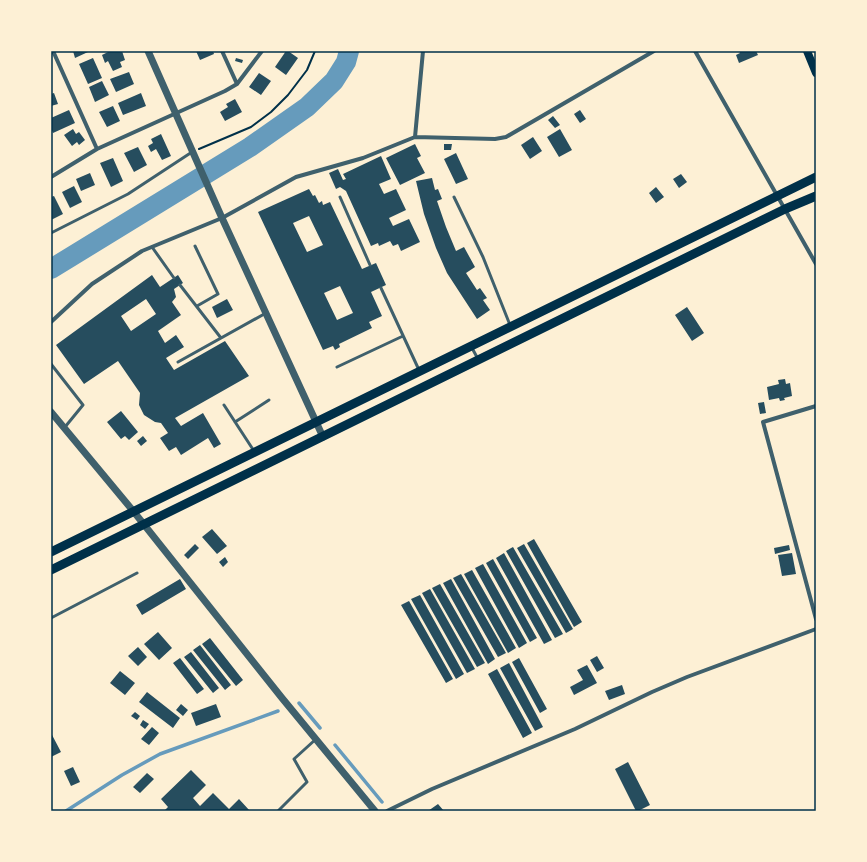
<svg xmlns="http://www.w3.org/2000/svg" width="867" height="862" font-family="'Golos Text',sans-serif">
<style>
.lines{fill:none;stroke-linecap:round;stroke-linejoin:round}
.stream{stroke:#669bbc;stroke-width:3.5}
.river{stroke:#669bbc;stroke-width:20}
.building{fill:#264d5e;fill-rule:evenodd}
.path{stroke:#003049;stroke-width:2}
.service{stroke:#3f606c;stroke-width:3}
.minor{stroke:#3f606c;stroke-width:4}
.tertiary{stroke:#3f606c;stroke-width:7}
.secondary{stroke:#003049;stroke-width:8}
.primary{stroke:#003049;stroke-width:9}
.neatline{fill:none;stroke:#003049;stroke-width:1.5}
</style>
<rect width="100%" height="100%" fill="#fdf0d5"/>
<g class="lines">
<path class="stream" d="M299,703L320,728
M335,745L382,802
M66,811L122,775L160,754L278,711"/>
<path class="river" d="M51,269L250,147L307,107L334,81L346,62L349,51"/>
</g>
<path class="building" d="M73,51H88V52L75,58Z
M110,51H122L125,60L120,62L122,67L113,71L108,61L105,63L102,55Z
M196,51H213L214,54L200,60Z
M286,51H288L298,58L286,75L275,67Z
M739,51H756L758,55L739,63L736,55L740,53Z
M93,58L102,78L88,84L79,64Z
M236,58L243,60L242,63L235,61Z
M129,72L134,84L116,92L110,79Z
M259,73L271,81L261,95L249,87Z
M102,81L109,95L95,102L89,87Z
M54,93L58,104L51,106V94Z
M141,93L146,106L123,115L118,103Z
M235,99L242,112L225,121L220,112L228,107L226,104Z
M113,106L120,121L107,127L99,112Z
M69,110L75,123L53,133L51,128V118Z
M580,110L586,119L580,123L574,114Z
M553,116L560,125L555,128L548,120Z
M73,129L76,134L79,132L85,140L79,145L77,142L72,146L64,135Z
M560,129L572,150L559,157L547,137Z
M161,134L171,156L162,160L156,149L151,152L148,146L153,143L151,139Z
M533,137L542,151L530,159L521,145Z
M415,144L421,156L417,158L425,173L400,185L386,158Z
M444,144H452L451,150H444Z
M138,147L147,165L134,172L124,153Z
M456,153L468,179L456,184L444,159Z
M381,156L391,179L379,184L384,194L396,189L406,210L389,218L393,226L409,219L420,242L401,251L398,244L393,246L390,241L379,246L378,243L371,246L346,191L340,187L336,189L329,173L338,169L343,180L346,179L343,174Z
M113,158L123,181L111,187L100,163Z
M90,173L95,185L81,191L76,179Z
M681,174L687,182L679,188L673,179Z
M432,178L435,190L438,189L442,199L437,201L446,227L456,251L464,247L475,267L466,273L477,290L480,288L487,298L483,300L490,310L477,319L447,273L436,248L424,214L416,181Z
M74,186L82,202L70,208L62,192Z
M656,187L664,197L656,203L649,193Z
M309,189L313,196L315,195L319,203L322,201L323,205L330,202L362,269L376,263L386,285L371,292L382,316L369,322L372,328L339,344L340,347L335,350L333,346L323,350L258,212ZM309,216L323,245L307,252L293,223ZM340,286L353,313L337,320L324,293Z
M54,196L63,214L51,220V197Z
M152,275L160,287L178,275L183,283L174,289L176,297L172,302L181,315L158,331L165,343L176,335L184,347L166,358L174,370L225,341L249,376L175,418L181,426L203,413L221,444L214,448L208,438L181,455L176,447L169,451L160,438L168,433L161,423L155,422L144,415L139,405L140,393L118,361L84,384L56,345ZM146,299L156,314L131,331L121,316Z
M227,299L233,310L217,318L212,307Z
M687,307L704,333L692,341L675,315Z
M785,379L786,384L790,383L792,396L784,398L785,400L780,401L779,398L769,400L767,387L779,384L778,380Z
M764,402L766,413L760,414L758,403Z
M121,411L138,432L129,440L125,436L121,439L107,422Z
M143,436L147,441L141,446L137,441Z
M212,529L227,546L217,554L202,537Z
M534,539L582,622L574,627L527,543Z
M195,544L199,548L188,559L184,555Z
M524,544L573,629L566,633L517,548Z
M789,545L790,550L775,554L774,548Z
M513,547L563,634L555,638L506,551Z
M504,553L552,640L544,644L496,558Z
M792,553L796,574L782,576L778,555Z
M225,557L228,562L223,567L219,562Z
M493,559L537,638L530,642L486,563Z
M483,564L527,643L519,648L475,568Z
M472,570L516,648L508,653L464,574Z
M461,574L506,653L498,657L453,578Z
M180,579L186,589L142,615L136,605Z
M451,579L495,659L488,664L443,583Z
M440,584L485,663L477,667L432,588Z
M430,589L475,669L467,673L422,593Z
M420,595L464,674L456,679L411,599Z
M409,601L453,679L446,683L401,605Z
M158,632L172,648L159,660L144,644Z
M210,638L243,680L236,686L202,644Z
M200,645L231,685L225,690L193,650Z
M138,647L147,657L138,666L128,656Z
M191,652L219,688L213,693L184,657Z
M597,656L604,668L597,672L590,660Z
M180,658L204,689L197,694L173,663Z
M519,658L547,709L540,713L512,662Z
M509,663L543,727L535,731L500,668Z
M587,665L597,683L574,695L570,687L583,680L577,670Z
M497,669L532,733L523,738L488,674Z
M120,671L135,683L125,695L110,683Z
M622,685L625,694L609,700L605,691Z
M147,692L180,718L173,728L139,702Z
M181,704L188,710L183,716L176,710Z
M216,704L221,717L196,726L191,713Z
M135,712L140,716L137,720L131,716Z
M143,720L149,724L145,729L140,725Z
M152,727L159,733L149,745L141,739Z
M51,733L61,752L51,757Z
M628,762L650,805L638,811H636L615,769Z
M73,767L80,782L71,786L64,771Z
M191,770L206,785L193,798L200,806L213,793L229,809L239,799L250,811H164L168,807L161,799Z
M147,773L154,779L140,793L133,787Z
M438,804L444,811H428Z"/>
<g class="lines">
<path class="path" d="M199,149L251,127L271,112L288,95L307,70L315,51"/>
<path class="service" d="M340,197L370,265
M454,197L483,257L510,325
M51,233L128,194L192,152
M195,246L218,294L197,306
M152,247L174,278
M180,285L221,338
M381,288L419,370
M472,348L478,359
M178,362L266,313
M51,364L83,405L65,427
M337,367L403,336
M224,405L254,451
M235,422L269,400
M51,618L137,573
M278,811L307,782L294,759L316,739"/>
<path class="minor" d="M53,51L97,149L225,91L237,84L262,51
M222,51L237,84
M695,51L816,264
M415,137L423,51
M51,177L97,149
M51,322L92,284L142,251L222,218L296,177L363,158L415,137L495,139L506,137L654,51
M816,406L763,422L816,619
M387,811L432,789L575,729L652,692L687,677L816,629"/>
<path class="tertiary" d="M148,51L222,218L323,437
M51,412L134,512L282,698L375,811"/>
<path class="secondary" d="M807,51L816,73"/>
<path class="primary" d="M51,552L816,177
M51,570L785,209L816,196"/>
</g>
<rect width="867" height="862" fill="none" stroke="#fdf0d5" stroke-width="104"/>
<rect x="52" y="52" width="763" height="758" class="neatline"/>
</svg>
